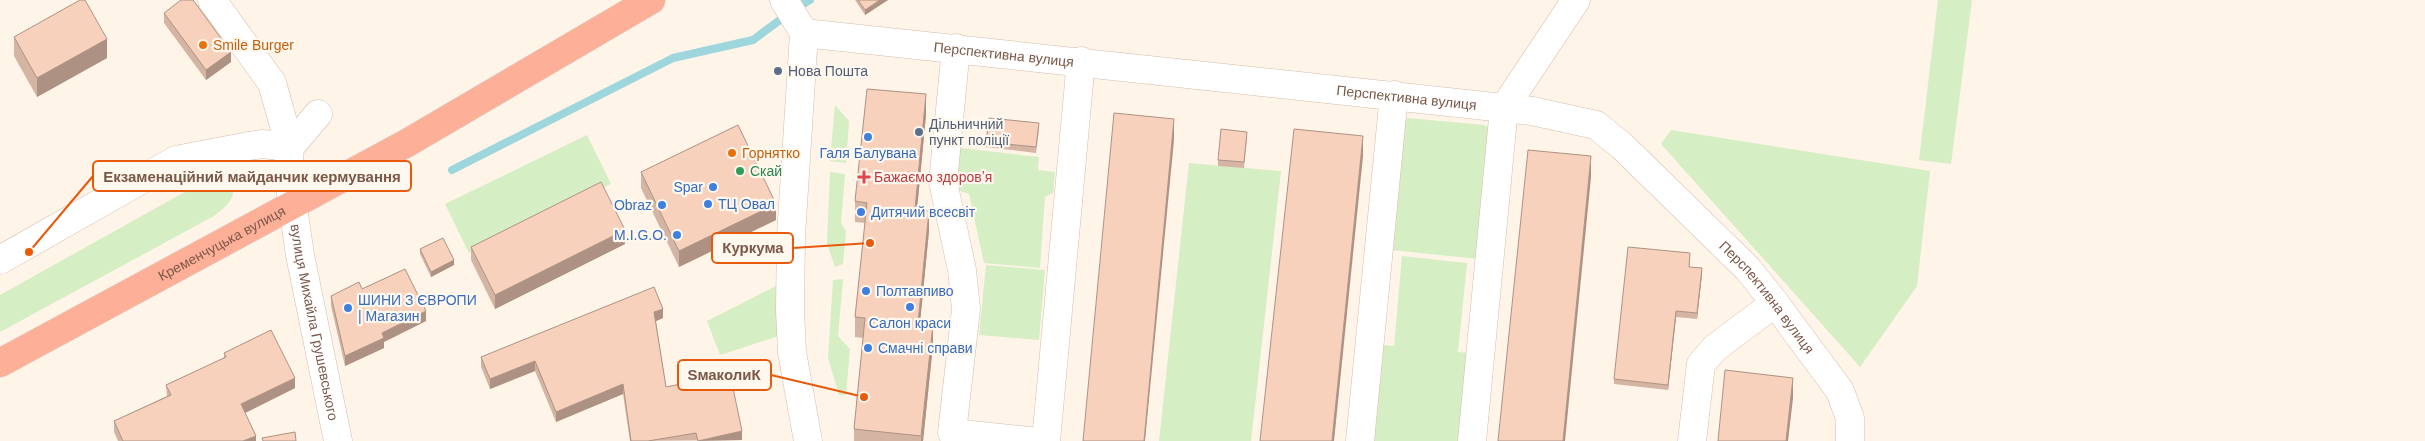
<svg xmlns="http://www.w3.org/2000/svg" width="2425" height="441" font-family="Arial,sans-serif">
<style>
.green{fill:#d6eec3}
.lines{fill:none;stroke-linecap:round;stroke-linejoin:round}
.stream{stroke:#9ed6de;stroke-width:8}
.minor-casing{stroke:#d5bdae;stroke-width:29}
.highway-casing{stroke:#dad0cc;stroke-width:29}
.minor{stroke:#fff;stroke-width:28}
.highway{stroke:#feaf98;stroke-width:28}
.wall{fill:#d4b4a2}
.shaded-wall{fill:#ad9284}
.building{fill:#f7d1bc;stroke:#ad9284}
.food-dot{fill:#e8710a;stroke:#fff8ef;stroke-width:2}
.service-dot{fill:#5c6f8a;stroke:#fff8ef;stroke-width:2}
.shop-dot{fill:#3f7fe0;stroke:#fff8ef;stroke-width:2}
.leisure-dot{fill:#2e9e5b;stroke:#fff8ef;stroke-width:2}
.health-dot{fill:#e0444e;stroke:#fff8ef;stroke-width:2}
.labels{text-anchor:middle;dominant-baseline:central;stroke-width:4.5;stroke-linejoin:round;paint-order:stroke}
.food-label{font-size:14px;fill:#c56008;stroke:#fff8ef;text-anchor:start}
.street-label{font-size:14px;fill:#7b5848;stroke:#fff8ef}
.service-label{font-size:14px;fill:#4e5e75;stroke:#fff8ef;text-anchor:start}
.shop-label{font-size:14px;fill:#366cbe;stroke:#fff8ef;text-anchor:start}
.leisure-label{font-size:14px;fill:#27864d;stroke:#fff8ef;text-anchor:start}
.health-label{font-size:14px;fill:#be3a42;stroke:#fff8ef;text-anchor:start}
.leader{fill:none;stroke:#e8590c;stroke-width:2}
.callout-dot{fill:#e8590c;stroke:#fff8ef;stroke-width:2}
.callout{fill:#fff8ef;stroke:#e8590c;stroke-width:2}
.callout-label{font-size:15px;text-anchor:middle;font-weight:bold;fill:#7b5848}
</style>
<rect width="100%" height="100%" fill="#fef4e7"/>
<path class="green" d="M1938,0H1972L1951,164L1919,160Z
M835,105L849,121L846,163L830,161Z
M1408,118L1484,125L1488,127L1478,259L1391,250L1404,120Z
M1671,130L1930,171L1917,286L1860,367L1661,144Z
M587,135L611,184L469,253L445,204Z
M960,148L1039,157L1038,170L1055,172L1053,193L1045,197L1040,268L984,263L969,194L955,189Z
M1189,163L1281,171L1251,441H1159Z
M830,172L845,174L841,223L846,231L843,264L835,267L827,244Z
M218,178L231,182C239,197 225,207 214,216L0,332V295L199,184Z
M1402,256L1467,263L1458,352L1469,353L1461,441H1373L1382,345L1394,346Z
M986,265L1045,270L1039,340L979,335Z
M843,279L838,336L850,349L846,395H839L828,358L833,280Z
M778,285L782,335L720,355L707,321Z"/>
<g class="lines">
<path class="stream" d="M803,4L810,0
M452,170L673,58L753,40L784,17"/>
<defs>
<g id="minor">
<path d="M784,0L804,33L791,236L790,310L792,352L808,441"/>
<path id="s1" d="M804,33L1532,111L1596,125L1622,146L1748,269L1775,303L1840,391L1850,418V441"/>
<path d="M956,48L943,182L962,270L966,309L952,433L1029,441"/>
<path id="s2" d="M318,114L290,147L288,173L300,255L338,441"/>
<path d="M0,260L176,160L249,146L262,144L290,147L272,83L212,0"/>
<path d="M1046,441L1081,61"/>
<path d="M1360,441L1394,95"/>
<path d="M1472,441L1504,108L1576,0"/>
<path d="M1692,441L1701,364L1715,348L1775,303"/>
</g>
<g id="highway">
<path id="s3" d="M0,363L407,143L651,0"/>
</g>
</defs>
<use href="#minor" class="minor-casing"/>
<use href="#highway" class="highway-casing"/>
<use href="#minor" class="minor"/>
<use href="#highway" class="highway"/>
</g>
<path class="wall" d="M855,0H888L865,15Z
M164,13L231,62L206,80L164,23Z
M14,37L107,58L37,97L14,56Z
M926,115L917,210L929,231L920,323L933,345L923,441H854V429L863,338L855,337V317L865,223L855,222V201Z
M1039,129L1036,153L986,147V142Z
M1247,137L1244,168L1218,166V160Z
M641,172L776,220L679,267L641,188Z
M625,244L495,309L471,260V247Z
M420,249L454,265L431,277L420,254Z
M1690,258L1689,267L1702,274L1697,319L1676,317L1668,390L1614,384V379Z
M362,289L426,321L384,342V348L345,366L331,306V296Z
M663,318L656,321L666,387L742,440L630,441L623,394L556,422L535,371L490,389L481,367V357Z
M224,353L295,388L245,413L256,441H118L114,432V421L167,396L166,385L224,358Z"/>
<path class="shaded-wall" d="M880,0H888L865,15V10Z
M107,39V58L37,97V78Z
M231,52V62L206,80V70Z
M926,94V115L915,230V209Z
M1174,119V140L1145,441H1144Z
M1363,136V156L1334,441H1332Z
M1591,156V177L1565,441H1563Z
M776,204V220L679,267V251Z
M929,211V231L918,343V323Z
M625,230V244L495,309V295Z
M454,260V265L431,277V272Z
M1702,268V274L1697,319V313Z
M663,309V318L654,322V312Z
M426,311V321L384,342V348L345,366V356L382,333Z
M1676,311V317L1668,390V385Z
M933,324V345L923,441H921Z
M535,361V371L490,389V379Z
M295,378V388L241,415V404Z
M1793,378V398L1788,441H1786Z
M623,384V394L556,422V412Z
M742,431V440L698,441Z
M256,436V441H243Z"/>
<path class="building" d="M80,0H85L107,39L37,78L14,37Z
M181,0H193L231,52L206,70L164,13Z
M858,0H880L865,10Z
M867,89L926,94L915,209L929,211L918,323L933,324L921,436L854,429L865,318L855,317L867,203L855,201Z
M1114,113L1174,119L1144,441H1083Z
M989,118L1039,123L1036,147L986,142Z
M738,125L776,204L679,251L641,172Z
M1221,129L1247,132L1244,162L1218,160Z
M1294,129L1363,136L1332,441H1260Z
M1528,150L1591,156L1563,441H1498Z
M601,182L625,230L495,295L471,247Z
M443,238L454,260L431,272L420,249Z
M1628,247L1690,253L1689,267L1702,268L1697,313L1676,311L1668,385L1614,379Z
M405,269L426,311L382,333L384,338L345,356L331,296L359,282L362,289Z
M654,287L663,309L654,312L666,387L730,374L742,431L698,441L696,433L648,441H631L623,384L556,412L535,361L490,379L481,357Z
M271,330L295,378L241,404L256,436L243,441H123L114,421L171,395L166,385L226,357L224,353Z
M1725,370L1793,378L1786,441H1718Z
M295,432L296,441H263L262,438Z"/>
<g class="food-dot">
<circle cx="203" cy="45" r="5"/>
<circle cx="732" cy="153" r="5"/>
</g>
<g class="service-dot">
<circle cx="778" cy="71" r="5"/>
<circle cx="919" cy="132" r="5"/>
</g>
<g class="shop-dot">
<circle cx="868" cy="137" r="5"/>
<circle cx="713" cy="187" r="5"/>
<circle cx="708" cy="204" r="5"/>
<circle cx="662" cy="205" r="5"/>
<circle cx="861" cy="212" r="5"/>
<circle cx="677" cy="235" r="5"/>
<circle cx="866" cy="291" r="5"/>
<circle cx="910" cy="307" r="5"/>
<circle cx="348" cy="308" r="5"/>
<circle cx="868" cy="348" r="5"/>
</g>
<circle class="leisure-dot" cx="740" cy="171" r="5"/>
<path class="health-dot" d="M861.5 169.5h5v5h5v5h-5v5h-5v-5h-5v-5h5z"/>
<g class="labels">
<g class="food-label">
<text x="213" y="45">Smile Burger</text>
<text x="742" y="153">Горнятко</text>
</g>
<g class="street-label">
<text stroke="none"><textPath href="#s1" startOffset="201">Перспективна вулиця</textPath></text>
<text stroke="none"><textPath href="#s1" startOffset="606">Перспективна вулиця</textPath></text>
<text stroke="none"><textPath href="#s3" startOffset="252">Кременчуцька вулиця</textPath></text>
<text stroke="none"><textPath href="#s1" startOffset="1041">Перспективна вулиця</textPath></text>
<text stroke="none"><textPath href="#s2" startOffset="221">вулиця Михайла Грушевського</textPath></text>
</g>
<g class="service-label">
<text x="788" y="71">Нова Пошта</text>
<text x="929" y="124">Дільничний<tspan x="929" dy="16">пункт поліції</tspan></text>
</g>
<g class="shop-label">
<text x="868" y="153" text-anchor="middle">Галя Балувана</text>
<text x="703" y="187" text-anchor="end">Spar</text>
<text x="718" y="204">ТЦ Овал</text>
<text x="652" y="205" text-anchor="end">Obraz</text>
<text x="871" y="212">Дитячий всесвіт</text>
<text x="667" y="235" text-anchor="end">M.I.G.O.</text>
<text x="876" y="291">Полтавпиво</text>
<text x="358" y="300">ШИНИ З ЄВРОПИ<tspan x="358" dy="16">| Магазин</tspan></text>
<text x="910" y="323" text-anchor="middle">Салон краси</text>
<text x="878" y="348">Смачні справи</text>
</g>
<g class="leisure-label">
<text x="750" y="171">Скай</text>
</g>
<g class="health-label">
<text x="874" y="177">Бажаємо здоровʼя</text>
</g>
</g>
<path class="leader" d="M29 252L93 176M870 243L793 248M864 397L771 375"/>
<g class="callout-dot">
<circle cx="29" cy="252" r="5"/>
<circle cx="870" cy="243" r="5"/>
<circle cx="864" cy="397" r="5"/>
</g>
<g class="callout">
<rect x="93" y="161" width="318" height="30" rx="5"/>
<rect x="712" y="233" width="81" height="30" rx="5"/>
<rect x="678" y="360" width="93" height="30" rx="5"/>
</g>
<g class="callout-label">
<text x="252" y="182">Екзаменаційний майданчик кермування</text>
<text x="753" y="253">Куркума</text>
<text x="724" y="380">SмаколиК</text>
</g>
</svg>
